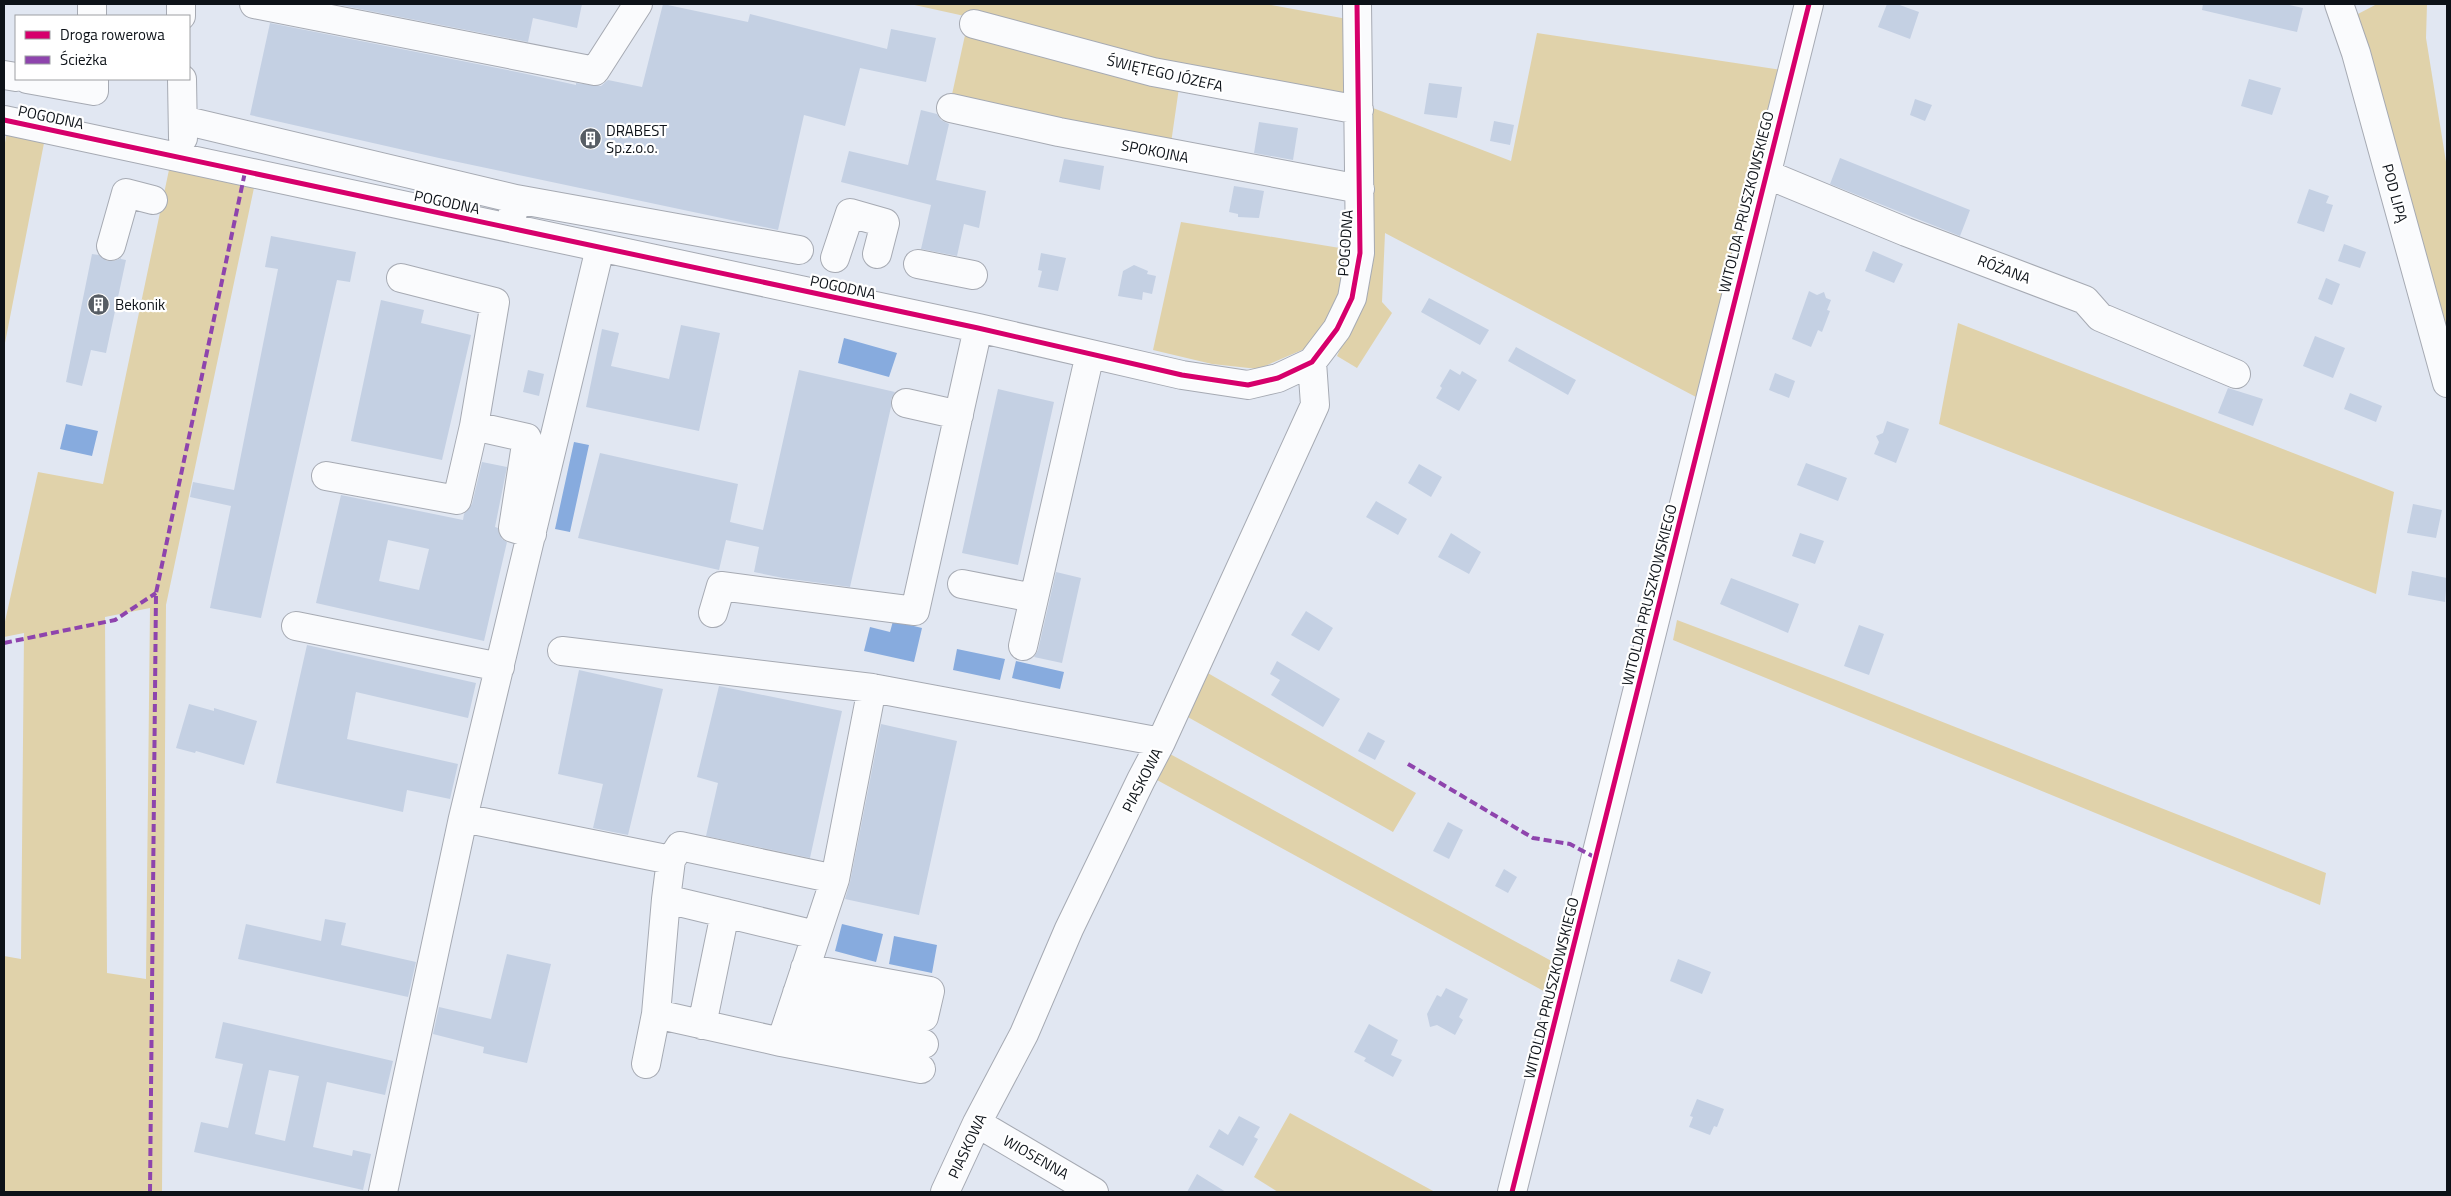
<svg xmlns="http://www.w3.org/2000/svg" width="2451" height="1196" font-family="'Titillium Web',sans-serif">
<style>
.green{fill:#e0d2aa;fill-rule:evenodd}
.water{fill:#87abde}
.building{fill:#c4d0e3;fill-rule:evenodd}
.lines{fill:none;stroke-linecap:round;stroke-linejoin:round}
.minor-casing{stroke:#a6aab3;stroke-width:30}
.minor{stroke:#fafbfd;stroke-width:28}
.quiet{stroke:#8e44ad;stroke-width:4;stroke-dasharray:8 4;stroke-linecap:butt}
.cycleway-casing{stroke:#fff;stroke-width:8}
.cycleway{stroke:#d6006c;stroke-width:5}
.labels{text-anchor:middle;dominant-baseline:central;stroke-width:4.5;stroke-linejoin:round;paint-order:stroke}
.street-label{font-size:15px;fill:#0d1218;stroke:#fff}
.poi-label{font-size:15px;fill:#0d1218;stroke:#fff;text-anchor:start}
</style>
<rect width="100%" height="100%" fill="#e1e7f2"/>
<path class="green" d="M910,4H1266L1347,19L1348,99L1182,67L1170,150L951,99L969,17Z
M2377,4H2427L2426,38L2447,168V348L2356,15Z
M1537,33L1781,70L1696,397L1385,233L1382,302L1392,313L1357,368L1337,356L1362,302L1371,257L1373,108L1511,161Z
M7,130L45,138L4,348V149Z
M170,165L255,183L166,605L162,1192H4V956L21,959L24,633L4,637V626L38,472L103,484ZM150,608L146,979L107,973L105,617Z
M1181,222L1352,250L1339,300L1309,347L1258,369L1212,364L1153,350Z
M1958,323L2394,492L2376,594L1939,424Z
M1677,620L1836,680L2326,873L2320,905L1673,640Z
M1206,672L1416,793L1393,832L1186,716Z
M1170,754L1557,964L1549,994L1157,780Z
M1290,1113L1435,1192H1278L1254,1177Z"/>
<path class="water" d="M844,338L897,353L889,377L838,363Z
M66,424L98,431L92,456L60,449Z
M574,442L589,445L570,532L555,529Z
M893,621L922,628L914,662L864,651L870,627L890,632Z
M957,649L1005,659L1000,680L953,670Z
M1016,661L1064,672L1060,689L1012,678Z
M842,924L883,934L876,962L835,951Z
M894,936L937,945L932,973L889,964Z"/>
<path class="building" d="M334,4H582L577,28L533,18L528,42Z
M663,4L748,22L750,14L887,49L891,29L936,38L926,82L860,68L845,126L804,115L778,230L439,158L250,115L270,23L522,73L576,85V83L601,86L608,80L642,87Z
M1887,4H1897L1919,12L1910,39L1878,27Z
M2203,4H2285L2303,8L2297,32L2202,10Z
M2249,79L2281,88L2272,115L2241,106Z
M1429,83L1462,87L1457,118L1424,114Z
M1915,99L1932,105L1925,121L1910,115Z
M921,110L937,114L941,120L949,124L936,180L986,191L979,228L964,224L957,256L921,249L931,205L841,182L849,151L908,165Z
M1494,121L1514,125L1510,145L1490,141Z
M1259,122L1298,128L1293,160L1254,153Z
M1840,158L1970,210L1960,236L1830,184Z
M1064,159L1104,166L1100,190L1059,182Z
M1234,186L1264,191L1259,218L1238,217V214L1229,212Z
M2309,189L2329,196L2326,203L2333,205L2324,232L2297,223Z
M271,236L356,252L350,282L337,280L261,618L210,608L231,506L190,497L193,482L234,490L278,269L265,267Z
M2344,244L2366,252L2360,268L2338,261Z
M1873,251L1903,264L1894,283L1865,271Z
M1041,253L1066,258L1058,291L1038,287L1042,271L1038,270Z
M92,254L99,255L107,261H114L121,258V259L126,260L106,353L91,350L82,386L66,382Z
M1134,265L1148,271L1147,274L1156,276L1152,294L1143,292L1142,300L1118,296L1123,271Z
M2326,278L2340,284L2332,305L2318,299Z
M1809,291L1817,295L1824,292L1826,298L1831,300L1827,310L1830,311L1822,332L1818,330L1811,347L1792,339Z
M1429,298L1489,330L1480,345L1421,312Z
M381,300L424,310L421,323L471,335L442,460L351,441Z
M681,325L720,333L699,431L586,407L602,329L619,333L611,366L669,379Z
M2315,336L2345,348L2333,378L2303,366Z
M1516,347L1576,380L1568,395L1508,361Z
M1450,369L1460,375L1462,371L1477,380L1459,411L1436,398L1442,388L1440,386Z
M528,370L544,374L539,396L523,392Z
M799,370L895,392L891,399V407L850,587L783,578L754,572L759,547L726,540L719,570L578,538L600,453L738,484L730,522L763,530Z
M1775,373L1795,381L1789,398L1769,390Z
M2228,388L2263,399L2253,426L2218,413Z
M998,389L1054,402L1018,565L962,553Z
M2350,393L2382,406L2376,422L2344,409Z
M1887,421L1909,429L1896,463L1874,454L1879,442L1876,436L1883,433Z
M482,462L507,467L495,527L498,528L502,539L507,542L484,641L316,603L341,495L463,520L464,514L472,504ZM388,540L429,549L419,590L379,581Z
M1806,463L1847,478L1838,501L1797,485Z
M1419,464L1442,477L1431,497L1408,483Z
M1376,501L1407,519L1398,535L1366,517Z
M2413,504L2442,510L2436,538L2407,533Z
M1451,533L1481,552L1469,574L1438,557Z
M1800,533L1824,541L1815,564L1792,556Z
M2412,571L2447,578L2445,602L2408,595Z
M1056,572L1081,578L1062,663L1034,657L1038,650Z
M1731,578L1799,604L1788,633L1720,604Z
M1306,611L1333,628L1319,651L1291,635Z
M1859,625L1884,634L1869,675L1844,666Z
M307,645L476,683L468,718L356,692L347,739L458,764L450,799L407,790L403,812L276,783Z
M1277,661L1340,699L1323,727L1271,695L1280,680L1270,674Z
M579,670L663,689L628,835L593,828L603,784L558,774Z
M719,686L842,711L810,858L706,836L718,783L697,777Z
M189,704L214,711V708L257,721L244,765L196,751L195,753L176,748Z
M881,724L957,741L919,915L845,899L850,882Z
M1368,732L1385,741L1375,760L1358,751Z
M1448,822L1463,830L1449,859L1433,851Z
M1504,869L1517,877L1508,893L1495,886Z
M325,919L346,923L341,945L416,962L408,997L238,959L246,924L321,941Z
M507,954L551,964L527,1063L483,1053L484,1047L433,1034L439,1007L491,1019Z
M1678,959L1711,972L1702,994L1670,981Z
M1446,988L1468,999L1459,1017L1463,1020L1455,1035L1437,1025L1430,1027L1427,1014L1437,995L1441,997Z
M223,1022L393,1061L385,1095L327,1082L313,1147L352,1156L353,1150L371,1154L363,1190L194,1152L201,1122L228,1128L243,1064L215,1058ZM269,1070L299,1076L285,1141L255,1134Z
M1369,1024L1398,1040L1391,1055L1402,1060L1393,1077L1364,1061L1366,1058L1354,1052Z
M1697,1099L1724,1109L1717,1127L1714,1126L1710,1135L1689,1127L1693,1117L1690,1116Z
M1239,1116L1260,1127L1254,1137L1258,1139L1243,1166L1209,1147L1219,1129L1228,1135Z
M1197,1174L1226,1192H1187Z"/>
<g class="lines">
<defs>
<path id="minor" d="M92,4V16
M181,4V16
M254,4L595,71L638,4
M2339,4L2356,53L2447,383
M974,24L1153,72L1359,110
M4,75L16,77
M27,79L94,91V79
M182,79L183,138
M951,108L1059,132L1360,189
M4,120L978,328L1182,375L1248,385L1278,378L1312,362L1337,329L1352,298L1360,253L1357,4
M183,120L516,199
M1766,174L1906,232L2085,300L2100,317L2236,374
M512,217L516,199L799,250
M111,246L126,193L153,200
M835,258L850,213L885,223L877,254
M918,264L973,275
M401,278L495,302L474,426
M906,403L959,415
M326,476L457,500L474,426L527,438L513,528L532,534
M962,584L1034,598
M713,613L721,586L915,611L978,328
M296,626L500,667
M1023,646L1090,354
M562,651L872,688L835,879L781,1042L656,1014L646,1064
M872,688L1161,742
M463,818L671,860L680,846L835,879
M671,860L666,899L816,935
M797,993L924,1017L930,991L805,968
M656,1014L666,899
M790,1015L924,1044
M702,1025L725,913
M781,1042L921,1069
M977,1123L1094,1192
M383,1192L463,818L600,248
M945,1192L977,1123L1024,1034L1069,929L1141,780L1161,742L1315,405L1312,362
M1512,1192L1809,4"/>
</defs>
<use href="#minor" class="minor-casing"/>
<use href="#minor" class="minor"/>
<path class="quiet" d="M4,643L115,620L156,593
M1408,764L1533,838L1570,844L1596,858
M150,1192L156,593L245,172"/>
<defs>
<path id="cycleway" d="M4,120L978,328L1182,375L1248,385L1278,378L1312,362L1337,329L1352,298L1360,253L1357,4
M1512,1192L1809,4"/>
</defs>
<use href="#cycleway" class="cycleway-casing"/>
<use href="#cycleway" class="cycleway"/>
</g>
<defs>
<symbol id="building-disc" viewBox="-11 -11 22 22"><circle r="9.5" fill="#575d64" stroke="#fff"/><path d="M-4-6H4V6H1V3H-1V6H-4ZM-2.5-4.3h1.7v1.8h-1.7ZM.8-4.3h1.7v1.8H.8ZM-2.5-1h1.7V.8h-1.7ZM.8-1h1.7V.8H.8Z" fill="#fff"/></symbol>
</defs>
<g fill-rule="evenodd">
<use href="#building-disc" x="578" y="126" width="25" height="25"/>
<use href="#building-disc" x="86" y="292" width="25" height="25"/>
</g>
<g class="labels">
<g class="street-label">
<text transform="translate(1165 73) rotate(13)">ŚWIĘTEGO JÓZEFA</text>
<text transform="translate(51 117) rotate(12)">POGODNA</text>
<text transform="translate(1155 151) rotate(11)">SPOKOJNA</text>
<text transform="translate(2395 193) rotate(75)">POD LIPĄ</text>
<text transform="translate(447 202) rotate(12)">POGODNA</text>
<text transform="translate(1746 202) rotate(-76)">WITOLDA PRUSZKOWSKIEGO</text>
<text transform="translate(1345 243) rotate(-86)">POGODNA</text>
<text transform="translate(2004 269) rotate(21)">RÓŻANA</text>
<text transform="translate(843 287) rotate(12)">POGODNA</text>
<text transform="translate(1649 595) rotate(-76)">WITOLDA PRUSZKOWSKIEGO</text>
<text transform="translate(1142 780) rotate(-63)">PIASKOWA</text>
<text transform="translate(1551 988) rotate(-76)">WITOLDA PRUSZKOWSKIEGO</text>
<text transform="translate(967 1146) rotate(-65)">PIASKOWA</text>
<text transform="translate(1036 1157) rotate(30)">WIOSENNA</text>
</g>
<g class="poi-label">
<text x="606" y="130">DRABEST<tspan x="606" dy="17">Sp.z.o.o.</tspan></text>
<text x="115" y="304">Bekonik</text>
</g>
</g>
<rect width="2451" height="1196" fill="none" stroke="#0d1218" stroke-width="10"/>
<rect x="15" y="15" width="175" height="65" fill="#ffffff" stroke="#9ea0a3"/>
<rect x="25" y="31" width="25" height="8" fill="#d6006c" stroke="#9ea0a3"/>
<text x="60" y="40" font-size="15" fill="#0d1218">Droga rowerowa</text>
<rect x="25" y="56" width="25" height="8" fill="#8e44ad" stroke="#9ea0a3"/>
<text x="60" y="65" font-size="15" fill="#0d1218">Ścieżka</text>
</svg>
